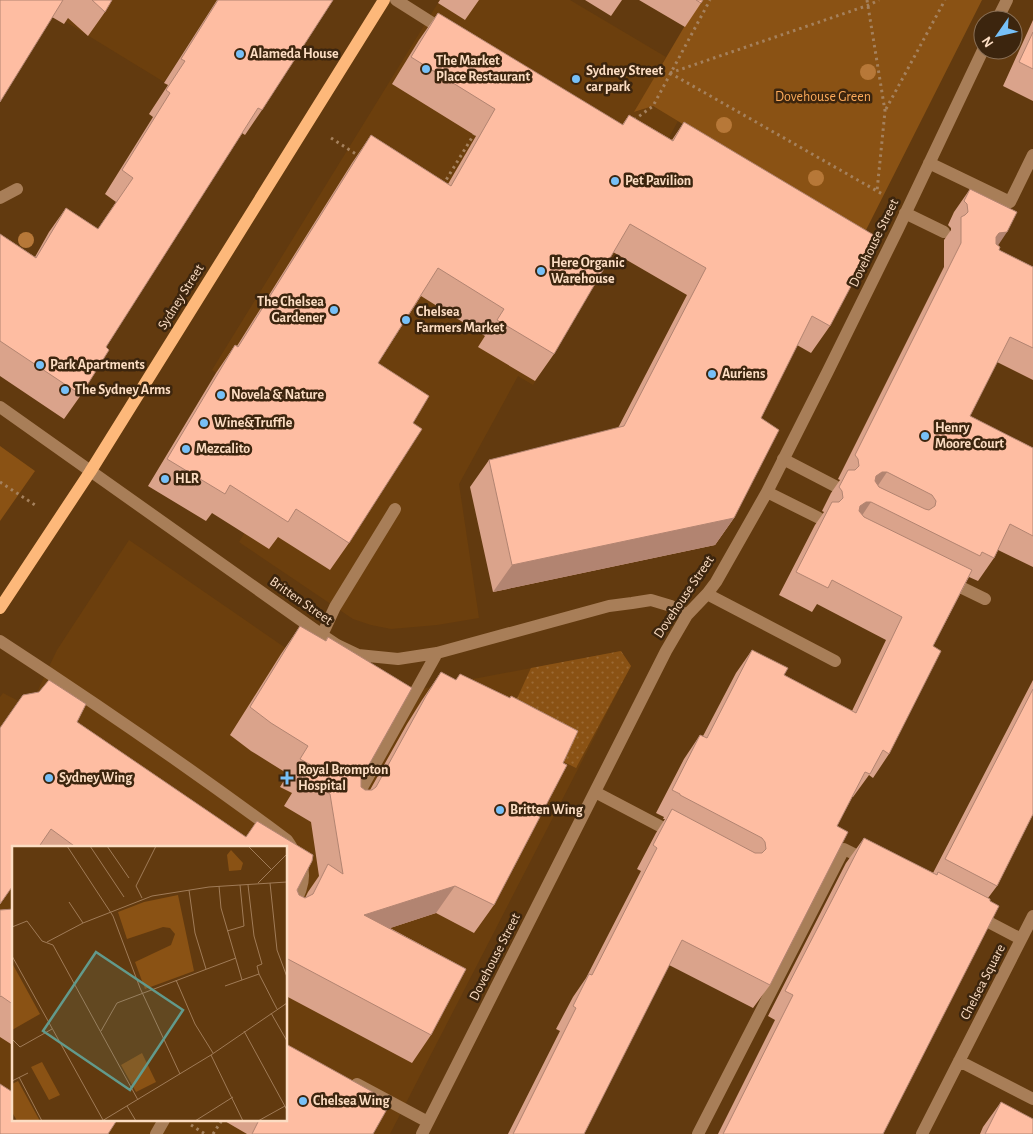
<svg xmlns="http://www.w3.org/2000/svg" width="1033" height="1134" font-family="'Alegreya Sans',sans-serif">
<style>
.built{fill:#6c3f0d;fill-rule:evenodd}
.grass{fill:url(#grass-dots)}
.park{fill:#8a5214}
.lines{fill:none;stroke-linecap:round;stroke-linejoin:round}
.path{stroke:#a5815d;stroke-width:3;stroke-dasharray:2.5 4;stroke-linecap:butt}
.minor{stroke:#a87e58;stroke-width:12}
.major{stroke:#fdb87a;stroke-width:12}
.tree{fill:#b77838}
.wall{fill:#daa38b}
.shaded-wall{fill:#b28471}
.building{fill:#febda2;stroke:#b28471;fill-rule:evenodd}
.poi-dot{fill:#77c0f7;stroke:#3c250e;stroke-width:2}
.labels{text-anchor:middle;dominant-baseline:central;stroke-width:5;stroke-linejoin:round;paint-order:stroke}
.poi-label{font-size:14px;font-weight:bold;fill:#fcddc3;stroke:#3c250e;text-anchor:start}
.park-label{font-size:14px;fill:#fcaa5a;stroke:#3c250e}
.street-label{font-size:14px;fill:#fcddc3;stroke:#3c250e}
.inset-road{fill:none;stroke:#a07b57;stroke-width:1}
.view{fill:#629a8c;fill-opacity:0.15;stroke:#629a8c;stroke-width:2.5}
.inset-edge{fill:none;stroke:#fcddc3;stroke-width:2.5}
</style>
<defs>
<pattern id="grass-dots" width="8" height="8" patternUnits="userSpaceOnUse" patternTransform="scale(1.25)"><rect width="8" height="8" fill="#8a5214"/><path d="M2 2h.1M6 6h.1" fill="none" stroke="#9b6a35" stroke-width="1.8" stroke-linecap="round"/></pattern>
</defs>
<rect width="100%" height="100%" fill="#623a0f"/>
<path class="built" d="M30,0H217L164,82Z
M477,0H570L666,57L635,112L653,106L678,121L608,249L599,271L533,385L518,376L459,484L479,618L437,625L391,629L371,625L353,619L239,542L274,485L219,375L212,370L438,3L465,20Z
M129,540L335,682L405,692L621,651L631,666L390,1134H0V697L3,693L30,707L57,650ZM14,848H286V1120H14Z"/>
<path class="grass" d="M621,651L631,666L576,768L558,759L509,716L531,668Z"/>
<path class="park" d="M700,0H982L864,234L653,106L634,112Z
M0,446L35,471L0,521Z"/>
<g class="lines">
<path class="path" d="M867,0L885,111L877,191
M670,73L884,195
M670,73L869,5L879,0
M886,109L945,0
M634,120L653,106L710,0
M331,138L359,156
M443,185L476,131
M0,482L35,505
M191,1125L205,1134
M213,1134L222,1120"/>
<path class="minor" d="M396,0L445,31
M997,20L1007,0
M929,163L1010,202L1033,155
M0,198L17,189
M905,213L944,232
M0,407L322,635L337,645L358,655L398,659L437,653L609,606L632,603L651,600L671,606L687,615
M783,459L835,486
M767,492L819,518
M948,581L985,599
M707,594L835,661
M322,635L335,607L395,509
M0,641C97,704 194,771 287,840L291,846
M595,792L675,834
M354,802L437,653
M977,916L1021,939
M286,918C296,901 308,883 301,863
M959,1061L1033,1099
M357,1084L428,1122
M156,1134L164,1120
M422,1134L666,651L687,615L707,594L716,582L767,492L828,371L898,229L983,50
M698,1134L844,849L868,861
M922,1134L1033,916"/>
<path class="major" d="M0,608L90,472L384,0"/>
</g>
<g class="tree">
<circle cx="868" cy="72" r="8"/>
<circle cx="724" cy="125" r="8"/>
<circle cx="816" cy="178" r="8"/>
<circle cx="26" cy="240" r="8"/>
</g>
<path class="wall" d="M0,0H112L105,12L88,36L68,18L64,24L52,17Z
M217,0H333L262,110L245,135L242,133L106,347L81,395L64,419L0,376V234L35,257L49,232L66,208L98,229L116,202L105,194L153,117L149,114L168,85L164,83Z
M440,0H479L465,20L438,3Z
M585,0H622L611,16Z
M639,0H703L685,27Z
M438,13L622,125L629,115L672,140L684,122L830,326L811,353L797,345L761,418L734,518L715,545L493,592L470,487L489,460L618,428L687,295L613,252L554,354L535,381L478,347L485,336L421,296L378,363L413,423L349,543L330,570L278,537L269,549L212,513L206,521L148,486L216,373L235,345L237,346L352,163L371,135L448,184L476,136L392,84L419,40Z
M1033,20V101L1003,86Z
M970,189L998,245L999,250L1033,267V380L997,362L970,416L1033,448V567L998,550L994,558L978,581L969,577L933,646L889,754L873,778L869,775L853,797H852L837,826L770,985L753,1008L669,965L584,1134H508L560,1031L556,1029L573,997L586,978L641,871L637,869L656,833L665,819H663L664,817L656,813L684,759L700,735L703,736L736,673L752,650L784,675L852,711L886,640L817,604L812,612L779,595L815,525L824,512L822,511L831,493L840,480L838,479L944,267V240L951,230V228L948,225L954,212Z
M300,626L325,641L328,637L412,688L361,779V787L365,790H370L407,724L422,700L441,672L456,680L460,674L510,698L511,696L578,731L563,763L567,765L494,905L474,933L436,913L390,928L466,969L431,1035L412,1063L286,996V848H14V884L0,904V728L23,695L39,692L49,680L86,704L77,722L246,837L257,821L313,855L312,861L297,890L299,895L305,898L308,892L319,876L311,822L284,806L292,793L280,787L288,774L251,751L230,735L281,654Z
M1033,680V814L997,886L988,898L883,1134H718L775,1020L768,1016L846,863L864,838L933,873Z
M14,909V1046L0,1037V910Z
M1001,1102L1033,1134H980L983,1127Z
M223,1120H286L373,1134H247Z"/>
<path class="shaded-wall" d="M1007,232L991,256L996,237L999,233Z
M882,472H887L871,496L876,476Z
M866,502H871L855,526L860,506Z
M734,518L715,545L493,592L512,565Z
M455,886L436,913L345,943L364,915Z"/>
<path class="building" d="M0,0H63L0,102Z
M92,0H112L105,12Z
M218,0H333L262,110L258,108L106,347L109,350L81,395L0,341V234L36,258L66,208L98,229L133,178L122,170L170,93L166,90L185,61L181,59Z
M696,0H703L701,3Z
M438,13L623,125L629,115L673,141L684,122L877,237L830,326L812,316L761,418L779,430L734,518L512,565L489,460L624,426L706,268L630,224L554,354L497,320L504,309L438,268L378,363L429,396L413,423L422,429L349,543L296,509L288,522L230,485L225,494L167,459L235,345L238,347L371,135L451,186L495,109L411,57Z
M1033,32V69L1019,62Z
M970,189L1017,212L1007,232L999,233L996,237V244L1000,247L999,250L1033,267V348L1010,337L970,416L1033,448V536L1010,524L994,558L982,552L980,556L871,502H866L860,506L859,511L864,517L972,570L933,646L941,651L889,754L883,750L870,774L865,772L837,826L848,832L770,985L682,940L584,1134H513L576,1008L573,1006L589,974L592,975L657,848L653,845L672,809L755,853H762L766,849L765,842L762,838L680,795V794L672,790L700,735L707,738L752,650L788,668L784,675L856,713L902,617L832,580L828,588L796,572L832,502H839L843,498L842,491L839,487L848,470H855L859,466L858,459L855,455L961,243V217L965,215L968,212L967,204L964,201ZM882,472H887L932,495L936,501L935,506L929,510L925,509L879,487L875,481L876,476Z
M300,626L326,641L328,637L412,688L361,779V787L365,790H372L376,787L426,696L441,672L456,680L460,674L510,698L511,696L578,731L563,763L567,765L494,905L455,886L364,915L466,969L431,1035L286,958V848H77L51,829L38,848H14V884L0,904V728L23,695L39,692L49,680L86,704L77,722L246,837L257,821L313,855L312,861L297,890L299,895L305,898L313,894L328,864L343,874L330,794L303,778L311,765L300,759L308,746L271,723L250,707Z
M1033,689V814L997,886L945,859Z
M864,838L937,875L938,872L990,899V901L999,906L883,1134H723L793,995L785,991Z
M14,909V1005L1,996L0,997V910Z
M286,1044L391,1102L373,1134H252L259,1120H286Z
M0,1084L14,1093V1120H117L108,1134H0Z
M1001,1102L1033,1119V1134H985Z"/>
<g class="poi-dot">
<circle cx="240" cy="54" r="5"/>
<circle cx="426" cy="69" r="5"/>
<circle cx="576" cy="79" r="5"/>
<circle cx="615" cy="181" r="5"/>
<circle cx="541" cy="271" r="5"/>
<circle cx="334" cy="310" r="5"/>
<circle cx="406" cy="320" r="5"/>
<circle cx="40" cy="365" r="5"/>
<circle cx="712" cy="374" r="5"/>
<circle cx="65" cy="390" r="5"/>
<circle cx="221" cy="395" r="5"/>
<circle cx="204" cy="423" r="5"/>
<circle cx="925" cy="436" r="5"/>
<circle cx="186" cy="449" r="5"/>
<circle cx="165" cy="479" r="5"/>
<circle cx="49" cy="778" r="5"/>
<path d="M284.5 770.5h5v5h5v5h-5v5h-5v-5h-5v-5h5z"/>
<circle cx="500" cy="810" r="5"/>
<circle cx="303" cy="1101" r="5"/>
</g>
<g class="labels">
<g class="poi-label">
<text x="250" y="54">Alameda House</text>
<text x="436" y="61">The Market<tspan x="436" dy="16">Place Restaurant</tspan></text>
<text x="586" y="71">Sydney Street<tspan x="586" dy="16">car park</tspan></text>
<text x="625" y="181">Pet Pavilion</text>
<text x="551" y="263">Here Organic<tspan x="551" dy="16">Warehouse</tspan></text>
<text x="324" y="302" text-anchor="end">The Chelsea<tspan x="324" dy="16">Gardener</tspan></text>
<text x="416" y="312">Chelsea<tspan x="416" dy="16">Farmers Market</tspan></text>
<text x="50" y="365">Park Apartments</text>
<text x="722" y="374">Auriens</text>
<text x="75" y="390">The Sydney Arms</text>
<text x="231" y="395">Novela &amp; Nature</text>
<text x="214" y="423">Wine&amp;Truffle</text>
<text x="935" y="428">Henry<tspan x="935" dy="16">Moore Court</tspan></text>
<text x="196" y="449">Mezcalito</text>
<text x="175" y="479">HLR</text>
<text x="298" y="770">Royal Brompton<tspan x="298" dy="16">Hospital</tspan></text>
<text x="59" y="778">Sydney Wing</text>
<text x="510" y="810">Britten Wing</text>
<text x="313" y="1101">Chelsea Wing</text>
</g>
<g class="park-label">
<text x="823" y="97">Dovehouse Green</text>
</g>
<g class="street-label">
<text transform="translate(874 243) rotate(-64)">Dovehouse Street</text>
<text transform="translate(181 297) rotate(-58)">Sydney Street</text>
<text transform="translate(684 597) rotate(-56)">Dovehouse Street</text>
<text transform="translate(301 601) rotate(35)">Britten Street</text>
<text transform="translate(495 957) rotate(-63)">Dovehouse Street</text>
<text transform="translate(983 982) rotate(-63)">Chelsea Square</text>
</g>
</g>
<g transform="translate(12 846)">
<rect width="275" height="275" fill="#623a0f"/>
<path d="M219,4L231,17L229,24L217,25L215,9ZM0,117L28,168L0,184ZM30,216L48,249L37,254L19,221ZM6,235L28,275H5L0,266V238Z" fill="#8a5214"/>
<path d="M166,49L182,125L133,143L123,116L159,99L163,88L158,82L151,81L115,93L106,66L132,56ZM130,207L144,236L124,246L109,219Z" fill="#8a5214"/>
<path class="inset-road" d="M55,0L101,70L128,142L168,228M78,0L112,51M95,0L117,32M236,0L259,23M246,37L275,8M258,37L265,104L275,131M236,39L242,90L250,118L245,120L247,128L265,163M207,40L209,62L230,134M177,44L183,87L194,123M130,52L124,40L144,0M57,56L71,77M0,81L15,75L30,95L41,99L126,254M215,85L232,80L228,39M35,96L71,77L140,50L197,41L275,36M0,110L91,274M164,134L183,178L201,207M213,140L247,128M259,167L275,195M89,185L105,157L224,112M232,185L275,264M0,193L8,201L40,183M199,209L231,275M7,231L30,275M0,235L16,227M115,260L124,275M90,275L199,209L275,157M183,275L221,251M246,275L273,260"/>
<path class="view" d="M84,106L171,164L118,244L31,185Z"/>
<rect width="275" height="275" class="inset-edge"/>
</g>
<g transform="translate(998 35) rotate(236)"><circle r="24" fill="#3c250e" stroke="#896f56"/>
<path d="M0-4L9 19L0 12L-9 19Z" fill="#77c0f7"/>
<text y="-8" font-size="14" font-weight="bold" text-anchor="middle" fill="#fcddc3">N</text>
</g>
</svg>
